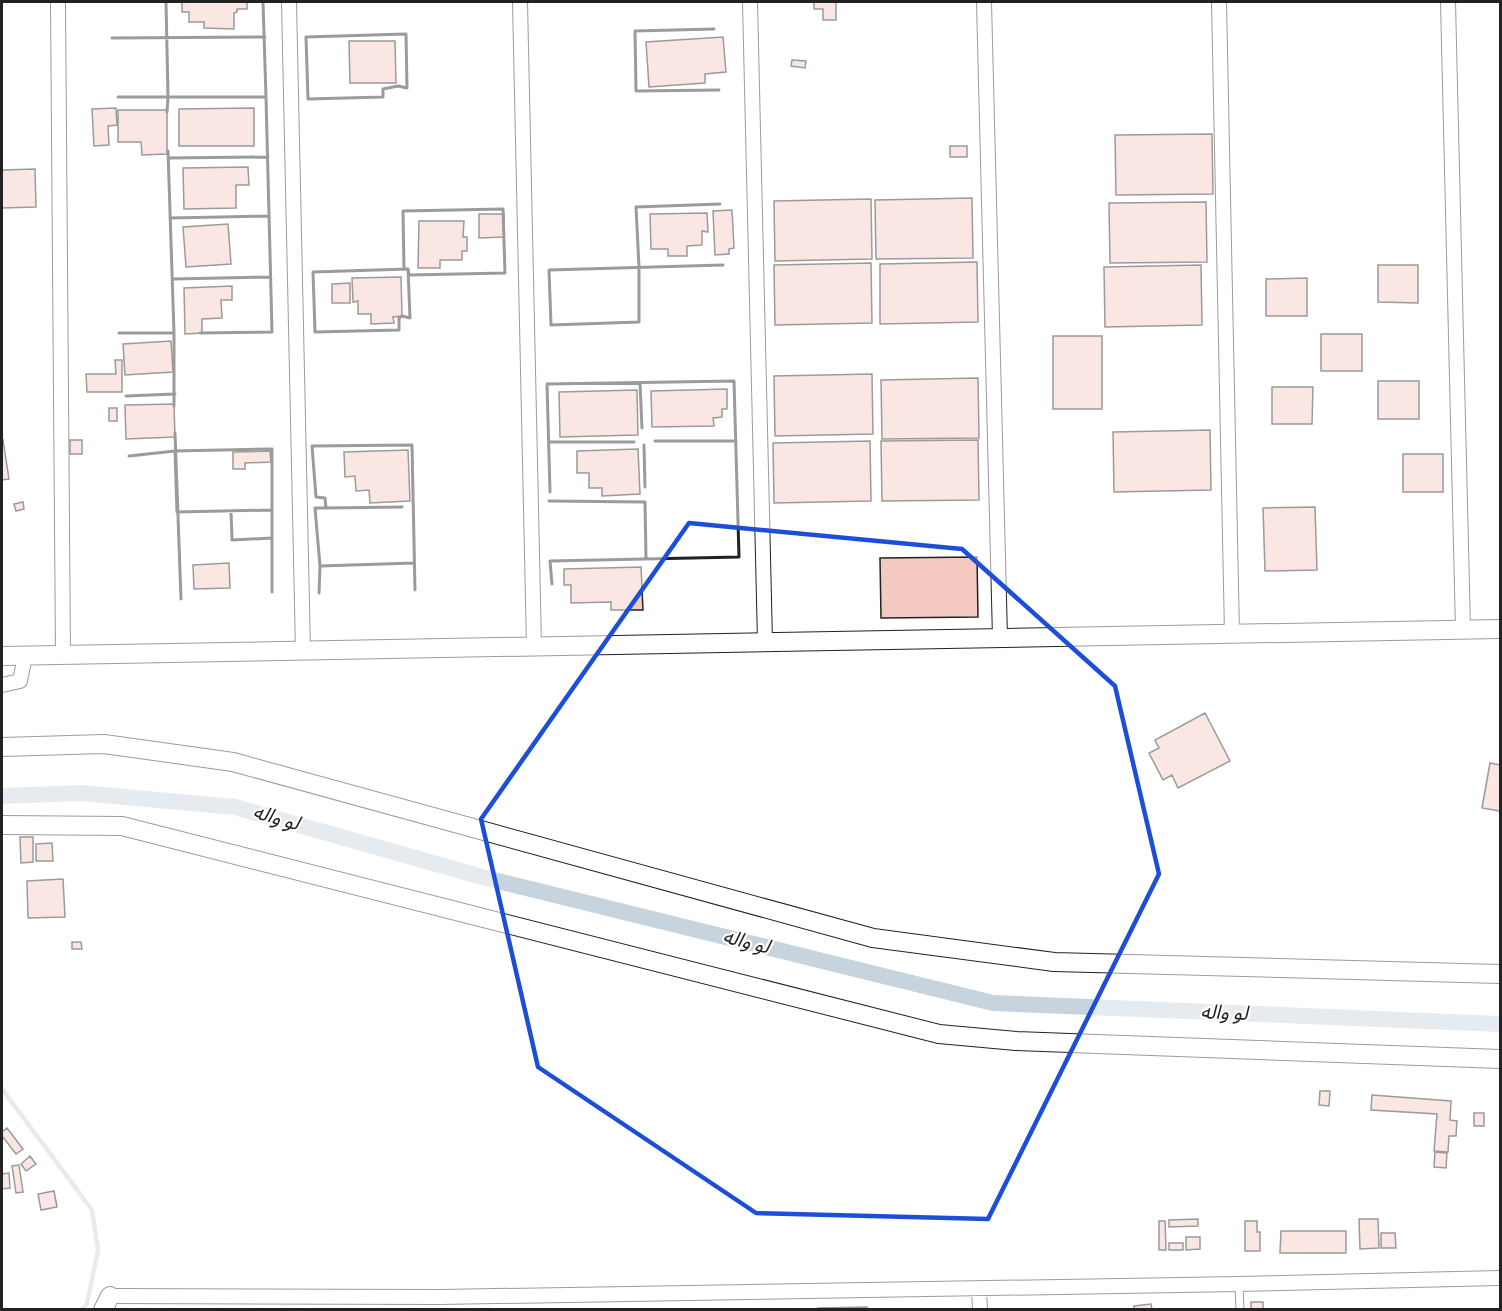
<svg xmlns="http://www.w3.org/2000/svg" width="1502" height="1311" font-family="'Source Sans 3','Noto Sans Arabic',sans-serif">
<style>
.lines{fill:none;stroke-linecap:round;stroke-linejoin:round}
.stream{stroke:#c7d3dd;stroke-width:4.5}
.canal{stroke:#c7d3dd;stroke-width:16}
.building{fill:#f3c9c0;stroke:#222;stroke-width:1.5}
.service-casing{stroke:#222;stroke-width:9}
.minor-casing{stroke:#222;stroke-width:16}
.tertiary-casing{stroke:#222;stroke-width:20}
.service{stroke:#fff;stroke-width:7}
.minor{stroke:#fff;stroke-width:14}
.tertiary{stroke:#fff;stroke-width:18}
.wall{stroke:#222;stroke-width:3}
.marked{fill:none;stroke:#1d4ed8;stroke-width:4.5;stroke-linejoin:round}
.labels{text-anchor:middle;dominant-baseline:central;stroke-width:4.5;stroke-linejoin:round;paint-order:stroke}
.water-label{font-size:20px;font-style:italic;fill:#222;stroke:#fff}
</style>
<rect width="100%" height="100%" fill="#fff"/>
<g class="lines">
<path class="stream" d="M2,1089L92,1210L98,1250L87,1304L81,1310"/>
<path class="canal" d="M2,796L81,793L235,807L486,878L993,1003L1500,1024"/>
</g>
<path class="building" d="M182,2H247V9H237V12L234,13V29L204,28V22H189V12H182Z
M814,2H836V20H823V9H814Z
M723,37L726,72L705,74V83L649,87L646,42Z
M349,41H395L396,83H350Z
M792,60L806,61L805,68L791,66Z
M116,108L117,125L108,126L109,145L94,146L92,109Z
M254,108V146H179V109Z
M118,110H167V154L142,155L141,142H118Z
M1212,134L1213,194L1116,195L1115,135Z
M950,146H967V157H950Z
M248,167L249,185H236V208L184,209L183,168Z
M35,169L36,207L2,208V170Z
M972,198L973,258L876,259L875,200Z
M871,199L872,259L775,261L774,201Z
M1206,202L1207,262L1110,263L1109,203Z
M732,210L734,248L729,249V254L715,255L713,211Z
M707,213L708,232L702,231V245L687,246V256H668V249H651L650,214Z
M479,214H504V237L479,238Z
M419,221H464L463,237H467V251H462V260H440V268H418Z
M228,224L231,264L186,267L183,227Z
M977,262L978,322L880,324V264Z
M871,263L872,323L775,325L774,265Z
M1201,265L1202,325L1105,327L1104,267Z
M1378,265H1418V303L1378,302Z
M401,277L402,316L393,317L394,323L371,324V314H358V301L353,302L352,278Z
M1307,278V316H1266V279Z
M350,283V303H332V284Z
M232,286V300H221L222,318L202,319V333L185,334L184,288Z
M1321,334H1362V371H1321Z
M1053,336H1102V409H1053Z
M171,341L173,372L125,375L123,344Z
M115,360H122V392H87L86,374H116Z
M872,374L873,434L775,436L774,376Z
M978,378L979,438L882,439L881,380Z
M1378,381H1419V419H1378Z
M1272,387H1313L1312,424H1272Z
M727,389V409H722V417L713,418L714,426L652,427L651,391Z
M637,390L638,435L560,437L559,392Z
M174,404L175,437L126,439L125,405Z
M109,408H117V421H109Z
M1210,430L1211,490L1114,492L1113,432Z
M3,440L9,479L2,480V441Z
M70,440H82V454H70Z
M978,440L979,500L882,501L881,441Z
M870,441L871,501L774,503L773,443Z
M638,449L640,494L602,496V488H589V473H577V451Z
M408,450L410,501L370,503L369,490L356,491L355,476L345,477L344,452Z
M270,451L271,462L245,463V469H233V452Z
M1403,454H1443V492H1403Z
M23,502L24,509L16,511L14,504Z
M1315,507L1317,570L1265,571L1263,508Z
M977,557L978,617L881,618L880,558Z
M229,563L230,588L194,589L193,565Z
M641,567L643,610H611V602L571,603V585H564V569Z
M1205,713L1230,761L1178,788L1172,775L1163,780L1149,753L1159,748L1155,740Z
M1490,763L1500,765V811L1482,808Z
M20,837H33V862L21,863Z
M52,843L53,861H36V844Z
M63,879L65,917L28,918L27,881Z
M72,942H81L82,949H72Z
M1320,1091H1330L1329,1106L1319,1105Z
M1372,1095L1451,1101L1450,1120L1457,1121L1456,1136H1449L1448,1152L1434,1151L1437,1114L1371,1110Z
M1474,1113H1484V1126H1474Z
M7,1128L23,1149L16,1154L2,1136V1132Z
M1435,1152L1447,1153L1446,1168L1434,1167Z
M30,1156L36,1164L26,1171L21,1164Z
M19,1165L23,1192L16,1193L12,1166Z
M9,1173L10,1188L2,1189V1174Z
M54,1191L57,1207L41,1210L38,1194Z
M1198,1219V1226L1169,1227V1220Z
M1359,1219H1378L1379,1248L1360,1249Z
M1159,1221H1165L1166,1250H1159Z
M1245,1221H1257V1232H1260V1251H1245Z
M1281,1231H1346V1253H1280Z
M1381,1233H1395L1396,1248H1381Z
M1186,1237H1200V1249L1186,1250Z
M1169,1243H1183V1250H1169Z
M1251,1302H1263V1310H1251Z
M1151,1304L1152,1310H1134V1306Z
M867,1307V1310H818V1308Z"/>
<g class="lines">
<defs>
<path id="service" d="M1239,1284L1240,1310"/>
<path id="minor" d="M58,2L63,655
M289,2L303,651
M520,2L534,646
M750,2L765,642
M984,2L1000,638
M1219,2L1232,634
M1448,2L1463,630
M2,685L20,681L25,656
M979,1289L980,1310
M110,1296L440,1297L1239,1284L1500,1278"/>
<path id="tertiary" d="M2,656L1500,629
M2,747L104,744L233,762L873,938L1054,962L1500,974
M2,825L122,826L939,1034L1016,1041L1500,1059
M103,1310L110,1296"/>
</defs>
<use href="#service" class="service-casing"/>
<use href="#minor" class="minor-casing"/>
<use href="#tertiary" class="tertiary-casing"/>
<use href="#service" class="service"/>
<use href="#minor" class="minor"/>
<use href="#tertiary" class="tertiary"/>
<path class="wall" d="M166,2L168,97L167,112
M263,2L266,97
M714,29L635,31L636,91L719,90
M406,34L407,88L398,86L383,89V97L308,99L306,37Z
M112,38L265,37
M118,97H266L272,332L200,333
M168,151L174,333V406
M168,158L268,157
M720,204L636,207L639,267V322L551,325L549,270L723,265
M503,209L505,273L409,275L408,269H404L403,211Z
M170,218L269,216
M408,269L410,318L402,316L399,318V330L315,332L313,272Z
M173,279L270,277
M119,333H174V334
M640,383L642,428
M126,396L175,394
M175,433L181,599
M655,441H736
M549,442H634
M644,445L645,487
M272,449V510L177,512L175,451Z
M129,456L175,451
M550,492L547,384L734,381L739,557L550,561L552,584
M549,501L645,502L646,559
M326,508L402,507
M231,511L232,540L272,538
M414,563L320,566L315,508H326L325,498L316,497L312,446L412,445L415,590
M272,592V510
M319,593L320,566"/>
</g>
<path d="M0 0H1502V1311H0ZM689,523L962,549L1115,686L1159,874L988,1219L756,1213L538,1067L481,819Z" fill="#fff" fill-opacity=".55" fill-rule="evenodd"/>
<path class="marked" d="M689,523L962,549L1115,686L1159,874L988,1219L756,1213L538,1067L481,819Z"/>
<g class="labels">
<g class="water-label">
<text transform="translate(276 818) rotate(16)">لو واله</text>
<text transform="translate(746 942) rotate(14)">لو واله</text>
<text transform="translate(1224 1013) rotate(2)">لو واله</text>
</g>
</g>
<rect width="1502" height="1311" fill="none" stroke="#222222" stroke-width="6"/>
</svg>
